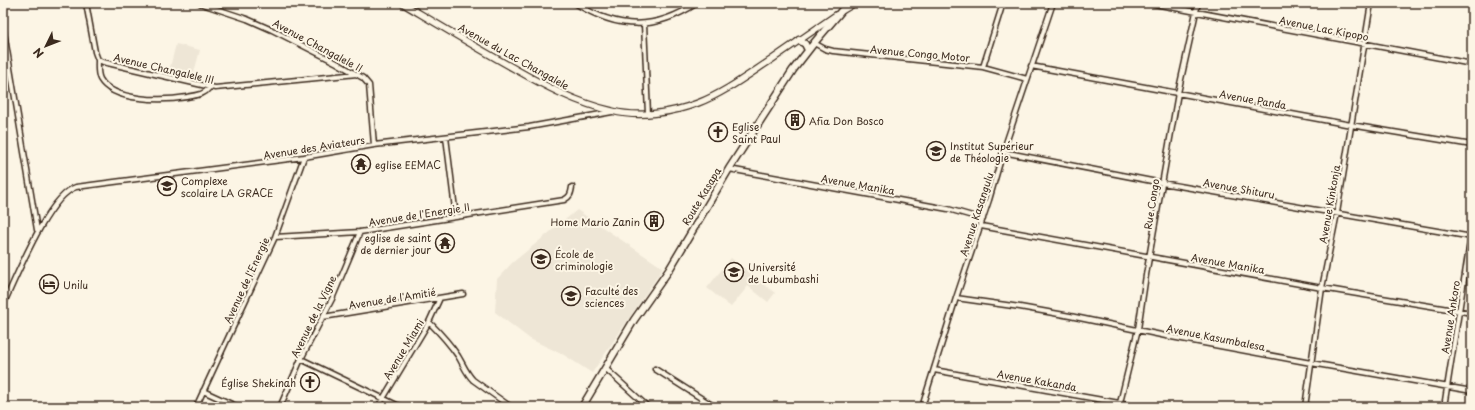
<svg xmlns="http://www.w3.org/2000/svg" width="1475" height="410" font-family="'Playpen Sans',sans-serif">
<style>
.built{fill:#eee6d6}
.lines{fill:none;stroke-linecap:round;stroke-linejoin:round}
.minor-casing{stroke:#3b2a1e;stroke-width:7}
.tertiary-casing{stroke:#3b2a1e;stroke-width:8}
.secondary-casing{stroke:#3b2a1e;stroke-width:9}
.minor{stroke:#fcf5e5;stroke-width:4}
.tertiary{stroke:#fcf5e5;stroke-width:5.5}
.secondary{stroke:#fcf5e5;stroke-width:6}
.labels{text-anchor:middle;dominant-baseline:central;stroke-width:4;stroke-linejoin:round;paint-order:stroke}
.street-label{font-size:10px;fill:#3b2a1e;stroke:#fcf5e5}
.poi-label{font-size:10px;fill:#3b2a1e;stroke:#fcf5e5;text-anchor:start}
</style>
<rect width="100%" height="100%" fill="#fcf5e5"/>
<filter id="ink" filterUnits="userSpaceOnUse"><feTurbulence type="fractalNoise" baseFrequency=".025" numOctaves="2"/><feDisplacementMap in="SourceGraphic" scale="8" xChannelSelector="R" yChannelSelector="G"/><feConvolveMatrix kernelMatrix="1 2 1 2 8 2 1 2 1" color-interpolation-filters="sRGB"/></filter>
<g filter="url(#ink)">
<path class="built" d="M176,44L200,50L192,80L168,75Z
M577,210L663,268L592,373L564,355L530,339L495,312L497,279L512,263Z
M731,258L775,293L768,302L748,286L731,307L707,288Z"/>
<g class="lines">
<defs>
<path id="minor" d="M86,3L95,52L98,60L103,62L215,88L357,74
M199,3L247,19L272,30L337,63L363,78L369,85L374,145
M575,3C618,30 655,31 697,3
M1149,3L1472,64
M644,24L648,114
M3,26L37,230
M814,43L825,49L833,51L983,67L1003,3
M98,60C98,66 97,73 100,79C113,102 164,101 187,97C196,95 204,95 209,88
M1031,66L1351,125L1472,145
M983,67L1027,79
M446,137L456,217
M1003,152L1162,183L1472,237
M729,169L948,209L983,219
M981,226L1322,288L1472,313
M275,237L360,232L564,200C570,197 571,194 572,187
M956,298L1020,307L1070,316L1166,336L1311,363L1472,391
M3,305C16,278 48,196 76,187L304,157L374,145L529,127L612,112
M323,317L463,294
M429,322C439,332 450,344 458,356C463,364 466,373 473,380L511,407
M301,359L401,407
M605,368L648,407
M655,369L715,407
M934,370L1119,403L1136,407
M203,391L238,407
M196,407L275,237L304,157
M280,407L301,359L332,299L360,232
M378,407L429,322L440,298
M922,407L956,298L989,200L1003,152L1053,3
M1119,407L1138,329L1146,275L1178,93L1198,3
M1305,407L1322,288L1337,213L1371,3
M1444,407L1472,229"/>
<path id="tertiary" d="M402,3C439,25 477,48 515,69C545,86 577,103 612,111C639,118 672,113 698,103C724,93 748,75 771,60C793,45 814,30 836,15
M843,10L855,3"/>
<path id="secondary" d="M799,40L805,44L808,50
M582,407L634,320L669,270L729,169L793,70L814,43L848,3"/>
</defs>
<use href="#minor" class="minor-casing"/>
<use href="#tertiary" class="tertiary-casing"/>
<use href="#secondary" class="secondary-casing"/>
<use href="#minor" class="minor"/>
<use href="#tertiary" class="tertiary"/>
<use href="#secondary" class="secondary"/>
</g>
</g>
<defs>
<symbol id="building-ring" viewBox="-11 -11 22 22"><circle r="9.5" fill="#fcf5e5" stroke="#3b2a1e" stroke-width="1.5"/><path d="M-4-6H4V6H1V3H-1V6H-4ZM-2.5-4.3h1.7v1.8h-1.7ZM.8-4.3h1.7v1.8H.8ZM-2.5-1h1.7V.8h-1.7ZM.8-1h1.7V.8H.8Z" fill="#3b2a1e"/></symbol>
<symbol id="church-ring" viewBox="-11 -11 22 22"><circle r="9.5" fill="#fcf5e5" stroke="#3b2a1e" stroke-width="1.5"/><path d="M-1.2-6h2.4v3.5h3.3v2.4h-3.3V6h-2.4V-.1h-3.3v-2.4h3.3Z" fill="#3b2a1e"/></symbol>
<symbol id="university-ring" viewBox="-11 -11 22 22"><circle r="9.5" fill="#fcf5e5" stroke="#3b2a1e" stroke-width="1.5"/><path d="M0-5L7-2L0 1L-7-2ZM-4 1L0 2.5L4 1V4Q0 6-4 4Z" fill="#3b2a1e"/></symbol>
<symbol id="temple-ring" viewBox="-11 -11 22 22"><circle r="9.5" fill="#fcf5e5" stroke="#3b2a1e" stroke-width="1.5"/><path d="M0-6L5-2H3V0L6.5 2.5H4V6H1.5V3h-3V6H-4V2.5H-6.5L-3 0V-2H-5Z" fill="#3b2a1e"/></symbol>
<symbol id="school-ring" viewBox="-11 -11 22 22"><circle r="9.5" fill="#fcf5e5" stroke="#3b2a1e" stroke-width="1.5"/><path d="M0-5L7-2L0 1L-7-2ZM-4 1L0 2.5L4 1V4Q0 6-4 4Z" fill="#3b2a1e"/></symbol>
<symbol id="hotel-ring" viewBox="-11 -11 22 22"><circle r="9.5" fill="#fcf5e5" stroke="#3b2a1e" stroke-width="1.5"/><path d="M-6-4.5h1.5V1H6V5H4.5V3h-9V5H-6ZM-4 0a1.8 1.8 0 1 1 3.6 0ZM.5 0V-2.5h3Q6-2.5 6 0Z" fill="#3b2a1e"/></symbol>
</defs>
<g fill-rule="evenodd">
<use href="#building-ring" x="784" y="109" width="22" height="22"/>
<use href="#church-ring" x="707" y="121" width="22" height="22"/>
<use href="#university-ring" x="925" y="140" width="22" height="22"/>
<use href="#temple-ring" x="350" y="153" width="22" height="22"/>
<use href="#school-ring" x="156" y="175" width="22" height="22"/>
<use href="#building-ring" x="643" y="210" width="22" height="22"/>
<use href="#temple-ring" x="434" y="232" width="22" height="22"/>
<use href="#university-ring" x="530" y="248" width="22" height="22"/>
<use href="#university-ring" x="723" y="261" width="22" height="22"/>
<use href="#hotel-ring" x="38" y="273" width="22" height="22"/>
<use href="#university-ring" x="560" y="285" width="22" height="22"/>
<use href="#church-ring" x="299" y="371" width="22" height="22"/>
</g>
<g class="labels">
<g class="street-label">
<text transform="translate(1324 28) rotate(11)">Avenue Lac Kipopo</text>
<text transform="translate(318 45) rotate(28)">Avenue Changalele II</text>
<text transform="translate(920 53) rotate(5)">Avenue Congo Motor</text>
<text transform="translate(514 56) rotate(29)">Avenue du Lac Changalele</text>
<text transform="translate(164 68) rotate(13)">Avenue Changalele III</text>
<text transform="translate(1253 99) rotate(10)">Avenue Panda</text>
<text transform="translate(314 147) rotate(-9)">Avenue des Aviateurs</text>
<text transform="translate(858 184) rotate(10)">Avenue Manika</text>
<text transform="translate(1239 188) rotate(10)">Avenue Shituru</text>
<text transform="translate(701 196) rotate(-59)">Route Kasapa</text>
<text transform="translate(1151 204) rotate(-81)">Rue Congo</text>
<text transform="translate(1329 204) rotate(-80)">Avenue Kinkonja</text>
<text transform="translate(419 214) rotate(-9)">Avenue de l'Energie II</text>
<text transform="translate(976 214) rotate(-72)">Avenue Kasangulu</text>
<text transform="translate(1228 263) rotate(10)">Avenue Manika</text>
<text transform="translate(246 280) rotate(-65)">Avenue de l'Energie</text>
<text transform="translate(392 298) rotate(-9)">Avenue de l'Amitié</text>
<text transform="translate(313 316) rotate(-64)">Avenue de la Vigne</text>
<text transform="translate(1450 317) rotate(-81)">Avenue Ankoro</text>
<text transform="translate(1216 337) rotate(11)">Avenue Kasumbalesa</text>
<text transform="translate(403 349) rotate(-59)">Avenue Miami</text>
<text transform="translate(1037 380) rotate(10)">Avenue Kakanda</text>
</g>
<g class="poi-label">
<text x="809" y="120">Afia Don Bosco</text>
<text x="732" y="126">Eglise<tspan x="732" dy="12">Saint Paul</tspan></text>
<text x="950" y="145">Institut Supérieur<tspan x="950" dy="12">de Théologie</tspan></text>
<text x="375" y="164">eglise EEMAC</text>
<text x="181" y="180">Complexe<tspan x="181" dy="12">scolaire LA GRACE</tspan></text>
<text x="640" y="221" text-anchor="end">Home Mario Zanin</text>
<text x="431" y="237" text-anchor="end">eglise de saint<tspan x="431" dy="12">de dernier jour</tspan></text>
<text x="555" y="253">École de<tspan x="555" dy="12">criminologie</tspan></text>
<text x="748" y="266">Université<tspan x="748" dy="12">de Lubumbashi</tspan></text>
<text x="63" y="284">Unilu</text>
<text x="585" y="290">Faculté des<tspan x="585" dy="12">sciences</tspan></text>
<text x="296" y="382" text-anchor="end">Église Shekinah</text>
</g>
</g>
<rect width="1475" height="410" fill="none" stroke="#fcf5e5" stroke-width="16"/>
<rect x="8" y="8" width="1459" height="394" fill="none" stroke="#3b2a1e" stroke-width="1.5" filter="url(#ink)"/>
<g transform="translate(46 46) rotate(227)" stroke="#fcf5e5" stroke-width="3" paint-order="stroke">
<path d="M0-3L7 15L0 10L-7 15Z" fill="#3b2a1e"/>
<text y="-6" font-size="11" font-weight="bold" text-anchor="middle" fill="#3b2a1e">N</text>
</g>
</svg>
